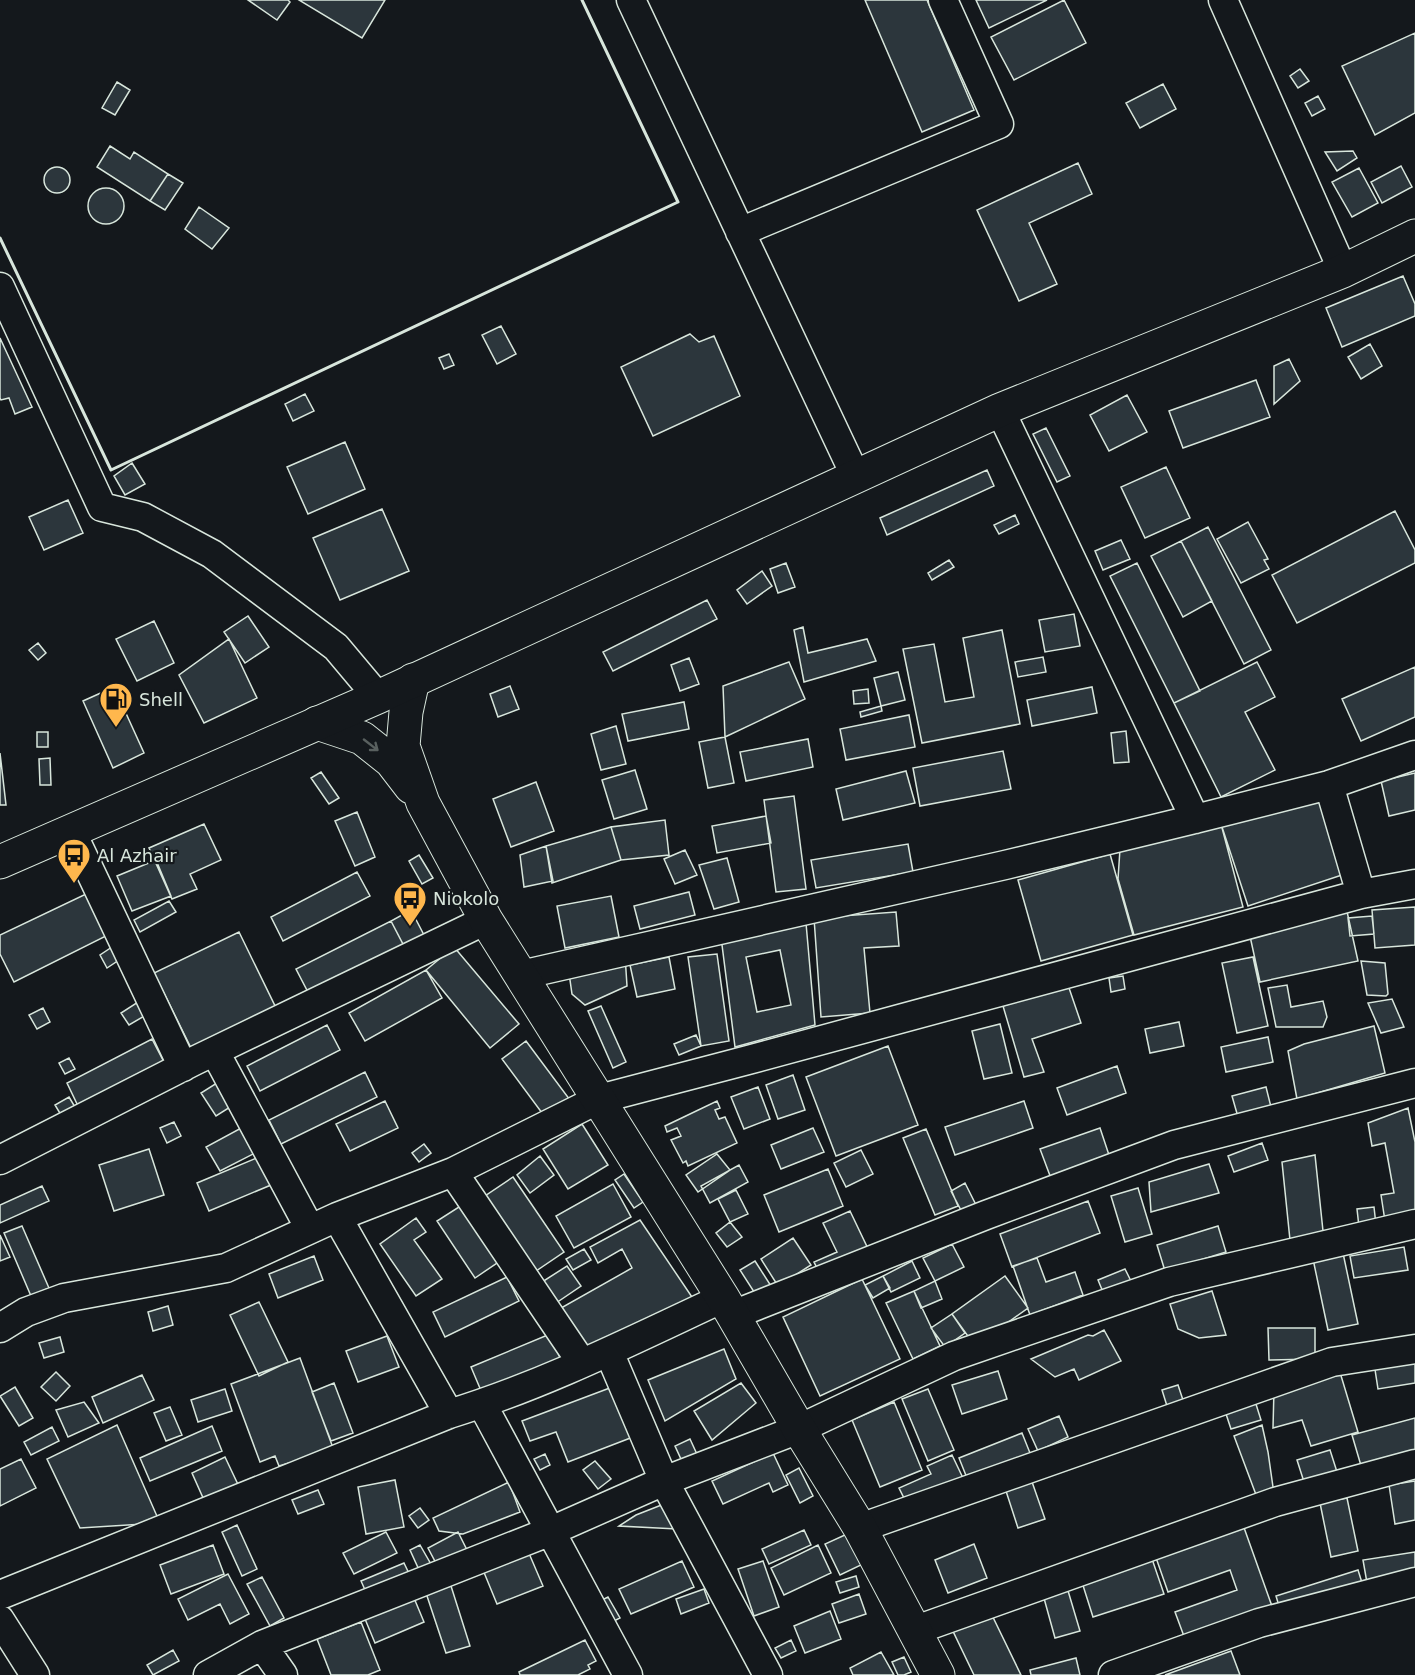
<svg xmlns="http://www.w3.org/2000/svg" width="1415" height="1675" font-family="'DejaVu Sans',sans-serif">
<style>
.building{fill:#2c363c;stroke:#d8e6dc;stroke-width:1.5;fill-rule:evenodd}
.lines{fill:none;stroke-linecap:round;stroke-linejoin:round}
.street-casing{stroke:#d8e6dc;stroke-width:31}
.secondary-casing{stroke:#d8e6dc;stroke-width:35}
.primary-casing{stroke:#d8e6dc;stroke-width:35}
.street{stroke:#14181c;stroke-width:28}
.secondary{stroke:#14181c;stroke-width:33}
.primary{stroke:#14181c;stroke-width:33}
.wall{stroke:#d8e6dc;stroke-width:3}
.oneway{stroke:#59605f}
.labels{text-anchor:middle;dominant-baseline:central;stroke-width:4.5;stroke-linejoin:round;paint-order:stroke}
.poi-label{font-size:18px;fill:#d8e6dc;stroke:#14181c;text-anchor:start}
</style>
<rect width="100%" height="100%" fill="#14181c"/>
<path class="building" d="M248,0H288L290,2L277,20Z
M299,0H385L362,38Z
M865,0H927L974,110L922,132Z
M976,0H1047L989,28Z
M1064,0L1086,43L1014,80L991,37Z
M1415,33V113L1375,135L1342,66Z
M1300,69L1309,81L1298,88L1290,76Z
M117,82L130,90L115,115L102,108Z
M1163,84L1176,109L1140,128L1126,103Z
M1318,96L1325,109L1312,116L1305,103Z
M110,146L130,159L134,152L168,174L150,201L97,167Z
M1353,151L1357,158L1337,171L1325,152Z
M1078,163L1092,194L1029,223L1057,284L1019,301L977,210Z
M1401,166L1412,187L1382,203L1371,182Z
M44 180a13 13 0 1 1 26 0a13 13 0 1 1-26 0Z
M1359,168L1378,203L1352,217L1332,182Z
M168,174L183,183L165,210L150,201Z
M88 206a18 18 0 1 1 36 0a18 18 0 1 1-36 0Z
M199,207L229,228L212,249L185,229Z
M1403,276L1415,304V316L1342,347L1326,308Z
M501,326L516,354L497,364L482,335Z
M690,334L699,342L714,336L740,396L653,436L621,367Z
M0,338L32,407L15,414L9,398L1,400L0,398Z
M1370,344L1382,366L1361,379L1348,357Z
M449,354L454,365L444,369L439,358Z
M1289,359L1300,381L1274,404V366Z
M1256,380L1270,417L1183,448L1169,411Z
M305,394L314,411L293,421L285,404Z
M1127,395L1147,432L1109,451L1090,415Z
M1046,428L1070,476L1057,482L1033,434Z
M345,442L365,489L308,514L287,467Z
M132,463L145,484L125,495L114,476Z
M1166,467L1190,518L1145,538L1121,487Z
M987,470L994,486L887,535L880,518Z
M68,500L83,533L44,550L29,517Z
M382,509L409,571L340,600L313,538Z
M1395,511L1415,550V563L1297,623L1272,575Z
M1015,515L1019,524L999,534L994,525Z
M1248,522L1268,559L1264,560L1269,569L1241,583L1217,539Z
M1208,527L1271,650L1244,664L1181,541Z
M1121,540L1130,559L1103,570L1095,551Z
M1181,541L1212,601L1183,617L1151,556Z
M949,560L954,567L932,580L928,573Z
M786,563L795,587L778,593L770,569Z
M1137,563L1200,691L1174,703L1110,576Z
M762,571L772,586L747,604L737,590Z
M707,600L717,619L613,671L603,652Z
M1074,614L1080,646L1045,652L1039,620Z
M248,616L269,647L245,663L224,632Z
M154,621L174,663L137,681L116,639Z
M803,627L808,653L867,639L876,661L804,682L794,630Z
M1002,630L1020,724L922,743L903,649L934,644L945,702L974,697L963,638Z
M229,639L257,698L204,723L179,675Z
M38,643L46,653L38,660L29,650Z
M1043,657L1046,672L1018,677L1015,662Z
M689,658L699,684L680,691L671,665Z
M789,662L805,699L725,737L723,686Z
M1257,662L1275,697L1245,712L1275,770L1221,797L1174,703Z
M1415,667V717L1361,741L1342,699Z
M898,672L905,700L881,706L874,678Z
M510,686L519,709L498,717L490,694Z
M114,687L144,753L113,768L83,701Z
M1092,687L1097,713L1032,726L1027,700Z
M868,689L869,703L854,704L853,691Z
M684,702L689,729L628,741L622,714Z
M881,706L882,711L861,717L860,712Z
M909,715L915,747L846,760L840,729Z
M616,726L626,764L601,770L591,734Z
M1126,731L1129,762L1114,763L1111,733Z
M37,732H48V747H37Z
M725,737L734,783L708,788L699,742Z
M808,739L813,767L746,781L740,752Z
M1003,751L1011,789L920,806L913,768Z
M0,753L6,805H0Z
M50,758L51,785H40L39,759Z
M635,770L647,809L614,819L602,780Z
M906,771L915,803L843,820L836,789Z
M321,772L339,798L329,804L311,778Z
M1415,773V810L1389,816L1381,781Z
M536,782L554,831L511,847L493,799Z
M1324,790L1351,872L1248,906L1221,824Z
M794,796L806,889L776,892L764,800Z
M357,812L375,857L355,866L335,821Z
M766,816L771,843L717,853L712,826Z
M665,820L669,855L621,860L611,827Z
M204,824L221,860L190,874L197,889L172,899L149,848Z
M1221,824L1243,907L1134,935L1118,879L1120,849Z
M611,827L621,860L552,883L546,846Z
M908,844L913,872L816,888L811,860Z
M546,846L553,881L524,887L520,855Z
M685,850L697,875L675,884L664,859Z
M1110,854L1133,935L1041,961L1018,880Z
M419,855L433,878L422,884L409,861Z
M727,858L739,902L714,909L699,865Z
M156,860L171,896L132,911L117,876Z
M357,872L370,896L283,941L271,917Z
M689,892L695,915L640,929L634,906Z
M86,894L106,936L14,982L0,954V935Z
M611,896L619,937L565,948L557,906Z
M169,901L176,912L140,932L134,920Z
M1346,907L1358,961L1260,982L1248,927Z
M1415,907V945L1375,948L1372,910Z
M411,910L425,937L405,948L391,921Z
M896,912L899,946L864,948L870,1013L821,1017L814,918Z
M1372,916L1374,934L1350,936L1348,918Z
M391,921L405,948L310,996L296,969Z
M806,923L815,1025L735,1047L721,937ZM780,950L791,1005L757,1012L746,957Z
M239,932L278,1012L192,1050L154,973Z
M112,947L119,960L107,968L100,955Z
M454,947L519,1024L490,1048L426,970Z
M717,954L729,1041L701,1046L688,957Z
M625,955L627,986L585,1005L572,994L569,973Z
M669,957L675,989L637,997L630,965Z
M1253,957L1268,1026L1237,1033L1222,963Z
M1361,961L1385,963L1388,994L1386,996L1367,995Z
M426,970L442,998L365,1041L349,1013Z
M1123,976L1125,989L1111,992L1109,978Z
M1068,985L1081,1023L1032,1039L1044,1072L1024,1077L1003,1006Z
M1287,985L1291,1007L1323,1001L1327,1017L1323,1027H1276L1268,988Z
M1392,999L1404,1027L1381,1033L1368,1003Z
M138,1002L146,1015L129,1025L121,1013Z
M601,1006L626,1062L613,1068L588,1011Z
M43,1008L50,1022L37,1029L29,1015Z
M1179,1022L1184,1046L1150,1053L1145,1029Z
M1000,1024L1012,1073L984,1079L972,1031Z
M327,1025L340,1050L260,1091L247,1066Z
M1374,1026L1385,1073L1297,1099L1288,1051L1304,1044Z
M696,1035L701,1046L679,1055L674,1044Z
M1268,1037L1273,1062L1226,1072L1221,1047Z
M152,1039L165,1064L79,1108L67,1083Z
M526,1041L570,1100L545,1117L502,1059Z
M888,1046L918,1125L836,1156L806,1077Z
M69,1058L75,1069L65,1074L59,1063Z
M1117,1066L1126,1093L1067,1115L1057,1088Z
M365,1072L377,1097L281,1144L269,1120Z
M793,1075L805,1110L778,1119L766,1085Z
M220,1081L235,1104L216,1116L201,1093Z
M758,1087L770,1119L744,1129L731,1097Z
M1266,1087L1273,1115L1240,1124L1232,1096Z
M69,1097L78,1112L64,1120L55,1105Z
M385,1101L398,1128L350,1151L336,1124Z
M717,1101L720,1108L715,1110L719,1119L725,1117L737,1143L688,1166L686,1161L683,1163L671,1140L681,1136L677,1128L667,1132L665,1126Z
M1024,1101L1033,1128L955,1155L945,1127Z
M1408,1108L1415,1142V1216L1385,1221L1381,1195L1394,1193L1385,1143L1372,1146L1368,1123Z
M174,1122L181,1136L167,1143L160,1128Z
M582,1124L608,1165L568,1189L543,1149Z
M243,1127L257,1152L220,1171L206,1147Z
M813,1128L824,1152L781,1169L771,1145Z
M1100,1128L1111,1161L1052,1181L1040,1149Z
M926,1129L958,1206L935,1215L903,1138Z
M1262,1143L1268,1160L1234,1172L1228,1156Z
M424,1144L431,1153L419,1162L412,1153Z
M149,1149L164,1195L114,1211L99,1165Z
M861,1150L873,1174L846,1187L834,1163Z
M717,1154L730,1170L698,1192L686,1175Z
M1315,1155L1323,1231L1290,1240L1282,1162Z
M540,1156L554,1175L530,1193L517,1175Z
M259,1157L271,1185L209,1211L197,1183Z
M1209,1164L1219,1193L1151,1212L1149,1182Z
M739,1165L748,1182L710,1203L701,1186Z
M828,1169L843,1206L779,1232L764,1195Z
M624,1174L643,1202L634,1208L615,1180Z
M513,1177L564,1252L536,1271L485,1196Z
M965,1183L978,1209L964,1216L951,1191Z
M613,1184L631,1217L574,1248L556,1216Z
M42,1186L49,1201L0,1223V1205Z
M1138,1188L1152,1234L1125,1242L1111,1196Z
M736,1190L748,1214L730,1222L718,1199Z
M1088,1201L1100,1233L1012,1267L1000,1234Z
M462,1205L500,1261L475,1278L437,1221Z
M1374,1207L1376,1225L1359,1227L1357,1209Z
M850,1211L871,1255L822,1278L814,1262L837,1252L823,1223Z
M416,1218L426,1232L414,1240L442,1279L416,1296L380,1244Z
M640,1220L696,1303L589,1352L561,1308L632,1268L622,1249L598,1263L590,1247Z
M730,1222L742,1237L727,1247L716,1233Z
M22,1226L49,1288L31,1296L4,1233Z
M1218,1226L1226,1252L1165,1271L1157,1245Z
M0,1235L10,1257L0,1261Z
M793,1238L811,1265L778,1286L761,1259Z
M952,1244L964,1267L935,1281L923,1258Z
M1404,1247L1408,1270L1354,1278L1350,1256Z
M584,1249L591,1260L573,1270L566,1259Z
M1343,1253L1358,1324L1328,1330L1313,1259Z
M314,1256L323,1280L278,1298L269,1274Z
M1037,1258L1046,1282L1075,1272L1083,1295L1030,1315L1013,1266Z
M755,1261L771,1286L756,1295L740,1270Z
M912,1261L920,1278L891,1292L883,1276Z
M567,1266L581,1286L556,1303L542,1282Z
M1125,1269L1131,1281L1103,1292L1098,1280Z
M883,1276L890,1288L873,1298L865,1285Z
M1005,1276L1028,1308L975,1346L952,1314Z
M507,1277L519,1301L445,1337L433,1312Z
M862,1279L900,1359L820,1396L783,1317Z
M935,1281L942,1299L921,1308L914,1291Z
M914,1291L940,1346L913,1359L886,1303Z
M1212,1291L1226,1335L1199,1338L1178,1329L1170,1304Z
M259,1302L288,1362L259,1376L230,1315Z
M168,1306L173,1325L153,1331L148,1312Z
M952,1314L965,1333L945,1347L931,1328Z
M1268,1328H1315V1359L1269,1360Z
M1104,1330L1121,1361L1079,1380L1074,1369L1055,1377L1031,1359L1088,1335L1093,1336Z
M550,1334L561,1360L482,1393L471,1367Z
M387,1336L399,1367L358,1382L346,1351Z
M60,1337L64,1352L44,1358L39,1343Z
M724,1349L736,1379L665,1421L648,1380Z
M1415,1356V1383L1378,1389L1374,1363Z
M300,1358L336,1456L292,1472L289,1463L279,1466L275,1456L260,1462L231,1384Z
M1339,1369L1358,1432L1311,1446L1302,1420L1273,1428L1274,1389Z
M998,1371L1007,1399L962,1414L952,1385Z
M56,1372L70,1386L56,1401L41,1387Z
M142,1375L154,1400L103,1423L92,1397Z
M334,1383L353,1433L331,1441L312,1392Z
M741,1383L756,1403L712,1440L694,1411Z
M1178,1385L1183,1400L1167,1406L1162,1390Z
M615,1386L633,1437L568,1462L556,1432L530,1441L522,1421Z
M15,1387L33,1418L19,1426L0,1396Z
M225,1389L232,1411L198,1422L191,1400Z
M928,1389L954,1450L928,1461L902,1399Z
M1255,1401L1261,1420L1231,1429L1225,1411Z
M84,1402L99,1423L68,1437L56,1410Z
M894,1402L922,1470L880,1487L852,1420Z
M170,1407L182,1435L166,1441L154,1413Z
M1059,1416L1068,1437L1038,1451L1028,1429Z
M1415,1418V1454L1362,1469L1352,1435Z
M117,1425L160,1523L80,1528L47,1459Z
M1262,1425L1268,1452L1274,1494L1258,1500L1234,1436Z
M212,1426L222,1451L150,1481L140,1458Z
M52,1427L59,1441L31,1455L24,1442Z
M1022,1433L1030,1453L967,1478L959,1458Z
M690,1439L701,1463L686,1470L675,1446Z
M1330,1450L1338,1475L1305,1485L1297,1460Z
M773,1453L788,1485L773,1492L769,1483L723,1504L712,1481Z
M545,1454L550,1465L540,1470L534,1459Z
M952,1455L963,1478L904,1498L899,1488L931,1474L927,1466Z
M225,1457L242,1493L208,1509L192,1473Z
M21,1459L36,1488L0,1506V1469Z
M595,1461L611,1479L598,1489L583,1470Z
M799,1468L813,1496L800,1503L786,1475Z
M1031,1479L1045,1519L1018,1528L1005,1488Z
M395,1480L404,1527L366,1534L358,1487Z
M1415,1481V1520L1395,1524L1389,1485Z
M509,1482L520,1512L463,1534L439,1531L433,1518Z
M318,1490L324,1504L298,1514L292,1500Z
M1347,1498L1358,1551L1331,1557L1320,1503Z
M669,1502L677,1529L619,1526L636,1515Z
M420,1508L429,1520L418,1528L409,1516Z
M1242,1522L1273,1609L1185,1639L1175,1612L1237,1590L1230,1570L1168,1592L1154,1552Z
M237,1525L257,1569L242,1576L222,1532Z
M804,1530L811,1545L769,1564L762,1549Z
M386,1532L397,1553L354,1574L343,1553Z
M458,1532L468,1552L438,1567L428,1548Z
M847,1534L861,1565L840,1575L825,1544Z
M974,1544L987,1578L948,1593L935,1560Z
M213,1545L224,1574L171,1594L160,1565Z
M420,1545L432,1566L420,1572L410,1550Z
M818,1545L831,1573L784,1595L771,1568Z
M528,1551L543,1586L497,1604L483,1570Z
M1415,1552V1576L1367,1583L1363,1560Z
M1150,1553L1164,1594L1093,1617L1080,1576Z
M682,1561L694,1587L631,1614L619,1589Z
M763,1561L779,1607L754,1616L738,1569Z
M404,1563L413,1582L370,1601L361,1581Z
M1358,1570L1364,1589L1282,1616L1276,1596Z
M228,1574L249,1614L230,1624L220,1604L188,1620L178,1599Z
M856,1576L859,1587L840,1593L836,1582Z
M262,1577L284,1618L270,1626L247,1584Z
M1066,1584L1080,1631L1055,1638L1042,1591Z
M451,1586L470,1646L446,1653L426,1593Z
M704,1589L709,1603L681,1614L676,1599Z
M859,1594L866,1614L839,1623L832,1604Z
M608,1597L620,1618L612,1622L600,1601Z
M414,1598L424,1622L375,1643L365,1619Z
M988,1607L1021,1675H974L950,1625Z
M830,1611L841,1639L805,1653L794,1626Z
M361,1622L380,1670L368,1675H331L317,1639Z
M585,1640L596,1661L588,1665L590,1669L578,1675H520L519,1672Z
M791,1640L796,1651L781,1658L775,1648Z
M173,1650L179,1661L153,1675L147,1665Z
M1231,1651L1240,1675H1165Z
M881,1652L894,1675H853L850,1668Z
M904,1657L911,1672L904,1675H898L892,1662Z
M1076,1658L1080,1675H1031L1030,1670Z"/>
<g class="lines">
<defs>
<path id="street" d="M631,0L856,477
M1223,0L1343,271
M740,232L999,124L943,0
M0,287L102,507L143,517L212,554L336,647L378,697
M1000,410L1195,819
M1329,785L1361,894
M71,831L183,1067
M521,975L1005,865L1195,819L1329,785L1415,755
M215,1052L310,1229
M0,1160L194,1061L486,920
M453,1172L582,1363
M337,1217L449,1414
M733,1315L986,1215L1174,1145L1415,1083
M0,1328L26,1312L64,1298L226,1268L337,1217L453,1172L599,1099L748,1060L1361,894L1415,884
M609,1352L664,1481L768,1675
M482,1404L628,1675
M860,1528L1332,1362L1415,1349
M0,1595L449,1414C544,1385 633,1340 723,1298
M0,1620L35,1675
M916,1630L1275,1502L1415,1464
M262,1645L283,1675
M208,1675L262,1645L551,1531L664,1481L799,1429L954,1356L1169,1282L1415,1224
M1113,1675L1259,1623L1415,1582"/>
<path id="secondary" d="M413,680L406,712L403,746L423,803L486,920L723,1298L799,1429L860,1528L938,1675
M317,723L362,738L391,761L411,787"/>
<path id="primary" d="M0,862L378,697L1000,410L1343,271L1415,236"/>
</defs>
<use href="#street" class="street-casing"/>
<use href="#secondary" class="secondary-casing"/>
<use href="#primary" class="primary-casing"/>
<use href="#street" class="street"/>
<use href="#secondary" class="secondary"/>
<use href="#primary" class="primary"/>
<path class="wall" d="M0,238L111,470L678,202L582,0"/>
</g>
<defs><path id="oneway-shaft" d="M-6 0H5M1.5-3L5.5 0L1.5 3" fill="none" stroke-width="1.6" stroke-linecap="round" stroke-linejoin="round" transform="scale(1.5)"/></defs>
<use class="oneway" href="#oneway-shaft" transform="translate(371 745) rotate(38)"/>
<defs>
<symbol id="fuel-pin" viewBox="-11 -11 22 30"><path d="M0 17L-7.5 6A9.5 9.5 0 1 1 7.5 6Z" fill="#ffb74d" stroke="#14181c"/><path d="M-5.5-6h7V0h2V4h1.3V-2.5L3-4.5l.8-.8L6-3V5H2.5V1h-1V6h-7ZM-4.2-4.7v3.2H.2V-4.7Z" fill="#111"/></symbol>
<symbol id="bus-pin" viewBox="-11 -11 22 30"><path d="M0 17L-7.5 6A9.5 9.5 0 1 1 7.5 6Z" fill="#ffb74d" stroke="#14181c"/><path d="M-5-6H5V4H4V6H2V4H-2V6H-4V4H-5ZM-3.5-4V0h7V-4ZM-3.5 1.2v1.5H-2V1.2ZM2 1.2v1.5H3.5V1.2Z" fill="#111"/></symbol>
</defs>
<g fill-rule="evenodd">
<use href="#fuel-pin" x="97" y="680" width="38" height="52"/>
<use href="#bus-pin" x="55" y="836" width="38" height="52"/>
<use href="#bus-pin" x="391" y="879" width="38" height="52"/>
</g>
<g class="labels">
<g class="poi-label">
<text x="139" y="699">Shell</text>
<text x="97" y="855">Al Azhair</text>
<text x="433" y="898">Niokolo</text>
</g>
</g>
</svg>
